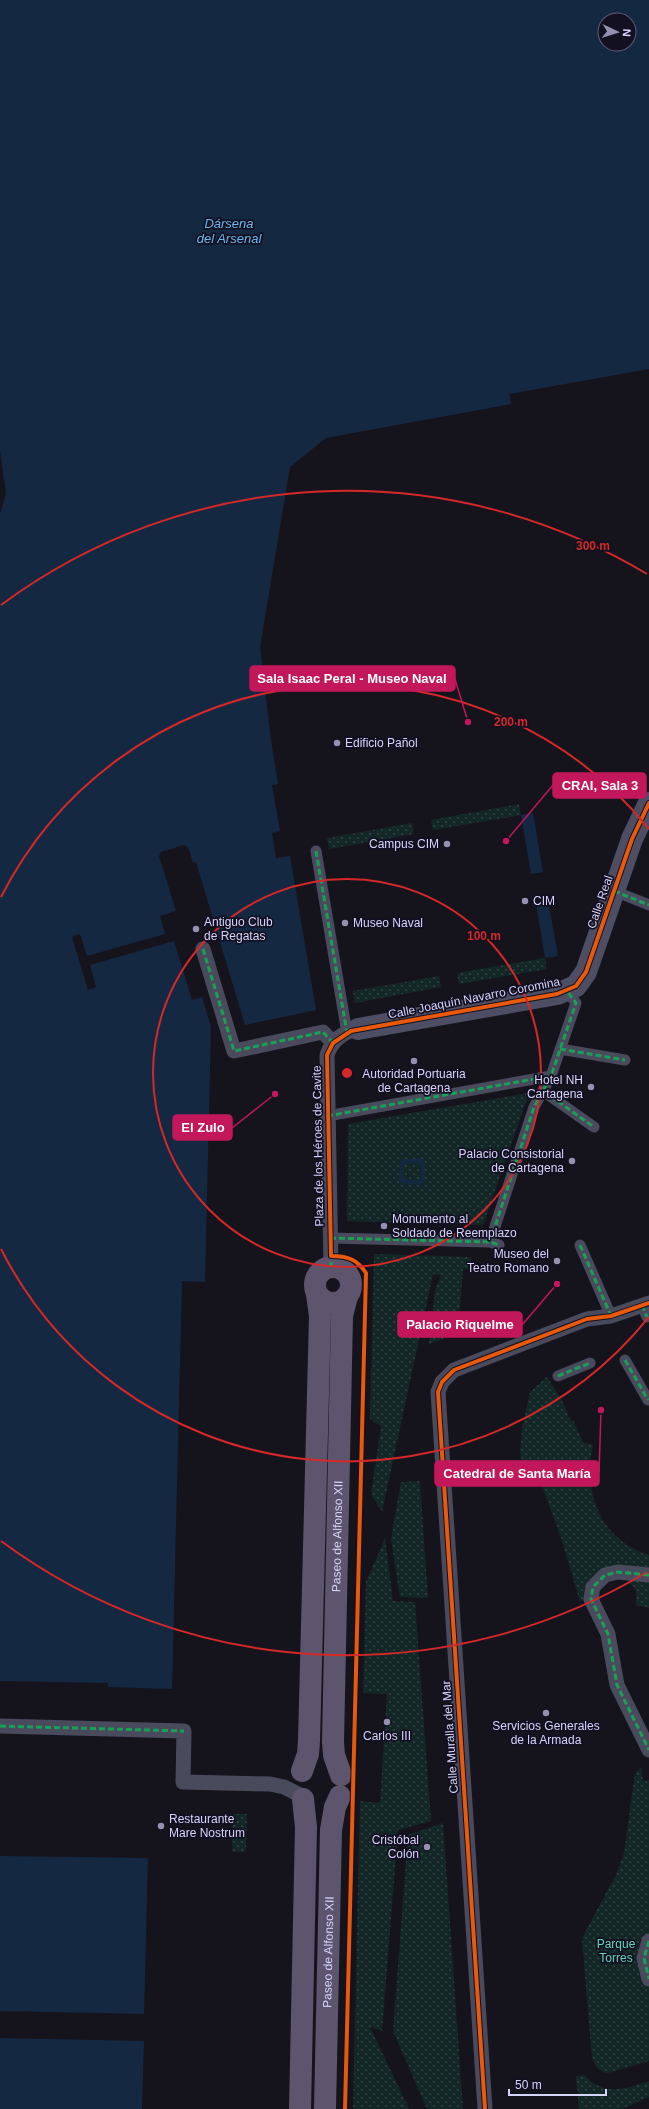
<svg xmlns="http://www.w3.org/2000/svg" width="649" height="2109" font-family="Arial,sans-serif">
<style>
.green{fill:url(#green-dots)}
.water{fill:#152842;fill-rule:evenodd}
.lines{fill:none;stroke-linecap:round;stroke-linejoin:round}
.pedestrian{stroke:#4a4a5d;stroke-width:11}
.minor{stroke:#4a4a5d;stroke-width:15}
.secondary{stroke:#4d4d63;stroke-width:22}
.primary{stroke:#5c556d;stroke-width:22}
.quiet{stroke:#1a9f57;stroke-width:3;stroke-dasharray:6 3;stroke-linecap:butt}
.cycleway-casing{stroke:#121021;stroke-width:6}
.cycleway{stroke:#e8590c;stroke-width:4}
.ring{fill:none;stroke:#d62828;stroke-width:2}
.poi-dot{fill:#9391ad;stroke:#121021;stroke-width:1.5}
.labels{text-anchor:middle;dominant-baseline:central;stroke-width:3.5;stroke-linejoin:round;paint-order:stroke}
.poi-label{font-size:12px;fill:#d7d4fb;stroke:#121021;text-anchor:start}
.street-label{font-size:12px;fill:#d7d4fb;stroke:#121021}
.park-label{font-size:12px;fill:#68d3b4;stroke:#121021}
.water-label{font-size:13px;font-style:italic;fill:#6db8f0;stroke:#121021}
.centre{fill:#d62828;stroke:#121021;stroke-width:2}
.ring-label{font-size:12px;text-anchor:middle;font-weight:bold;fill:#d62828;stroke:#121021;stroke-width:3.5;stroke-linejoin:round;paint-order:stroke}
.leader{fill:none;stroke:#c2185b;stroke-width:1.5}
.callout-dot{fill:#c2185b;stroke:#121021;stroke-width:1.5}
.callout{fill:#c2185b;stroke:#c2185b;stroke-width:1.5}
.callout-label{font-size:13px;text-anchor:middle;font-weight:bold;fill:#fff}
</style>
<defs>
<pattern id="green-dots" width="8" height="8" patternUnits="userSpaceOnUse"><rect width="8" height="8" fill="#142727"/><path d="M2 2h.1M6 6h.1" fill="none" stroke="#354547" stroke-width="1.8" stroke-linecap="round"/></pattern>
</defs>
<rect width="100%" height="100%" fill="#15141d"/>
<path class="green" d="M519,804L521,815L433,830L431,820Z
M412,823L414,834L329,849L327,838Z
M545,958L547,969L459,984L457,973Z
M439,976L441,987L355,1003L353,991Z
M529,1093L483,1225L347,1221L348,1124Z
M374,1254L471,1257L470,1269H463L458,1333L429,1344L435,1291L441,1275L433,1274L382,1512L371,1494L381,1426L370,1419Z
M547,1377L561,1399L571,1421L573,1420L583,1442L593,1445C582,1491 600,1540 649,1555V1608L636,1605V1591L628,1580L608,1578L591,1599L580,1601L561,1538L540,1480L528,1481L520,1454L522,1429L530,1392Z
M420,1481L428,1598L400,1597L391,1539L401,1482Z
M385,1538L393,1601L415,1602L431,1821L398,1830L382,2031L370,2027L409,2109H353L360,1801L380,1803L387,1694L363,1693L366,1582Z
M641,1767L643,1781L649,1780V2061L608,2073C599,2072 595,2066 592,2058L582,1941L584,1934L615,1877L624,1853L635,1773Z
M233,1814H247L246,1852H232Z
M443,1823L463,2109H427L393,2031L408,1835Z
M584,2075C606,2097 623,2089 649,2081V2097L622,2109H579L576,2076Z"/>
<path class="water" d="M0,0H649V369L509,394L511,404L326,438L290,467L260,647L271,740L278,784L272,785L280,831L272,833L276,858L290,856L316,1010L245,1025L196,862L193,863L188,847L184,845L161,852L159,856L176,911L160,916L165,934L87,956L80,934L72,937L88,990L96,987L90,965L174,941L192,1000L202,997L211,1027L205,1282L182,1281L172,1689L108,1687V1683L0,1681V513L6,494L0,450ZM605,20H629V44H605Z
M533,813L543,872L531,874L521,815Z
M548,900L558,956L545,958L536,903Z
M404,1159H421L425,1164V1180L420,1185L404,1184L399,1180L400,1163ZM407,1163L419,1164L421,1166V1178L418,1180H406L404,1177V1166Z
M0,1856L148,1858L144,2014L0,2011Z
M0,2038L144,2041L142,2109H0Z"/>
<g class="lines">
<path class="pedestrian" d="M316,851L347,1033
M614,891L649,905
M560,1049L625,1060
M543,1091L594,1127
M327,1116L551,1076
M330,1238L490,1242L499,1245
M490,1242L534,1107L551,1076L576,1003L567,991
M580,1245L611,1316
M642,1305L647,1317
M625,1360L648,1400
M558,1376L590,1363"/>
<path class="minor" d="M203,949L234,1051L323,1032L333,1043
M331,1267L327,1055C332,1040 343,1032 358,1029
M649,1575L618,1572L605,1575L593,1587L591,1599L608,1634L617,1685L649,1750
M0,1726L184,1731L183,1782L270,1784L284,1787L300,1795
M649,1941L644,1958L649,1979
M485,2109L438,1392L442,1382L454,1370L587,1319L611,1316L649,1303"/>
<path class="secondary" d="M358,1029L557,994L576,986L586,972L632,839L649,803"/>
<g class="primary">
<circle cx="333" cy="1285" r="18"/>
<path d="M302,1771L308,1754L309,1741L320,1316L317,1294"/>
<path id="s1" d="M341,1775L334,1755L333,1742L342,1316L347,1296"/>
<path d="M300,2109L306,1827L303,1799"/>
<path id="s2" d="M325,2109L331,1830L335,1807L340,1796"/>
</g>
<path class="quiet" d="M316,851L347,1033
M614,891L649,905
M203,949L234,1051L323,1032L333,1043
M560,1049L625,1060
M543,1091L594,1127
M327,1116L551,1076
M330,1238L490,1242L499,1245
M490,1242L534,1107L551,1076L576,1003L567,991
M580,1245L611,1316H613
M331,1253V1267
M642,1305L647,1317
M625,1360L648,1400
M558,1376L590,1363
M649,1575L618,1572L605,1575L593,1587L591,1599L608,1634L617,1685L649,1750
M0,1726L184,1731
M649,1941L644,1958L649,1979"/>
<defs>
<path id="cycleway" d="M345,2109L366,1273C357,1259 347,1256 331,1256L327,1055L333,1043L351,1031L557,994L576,986L586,972L632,839L649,803
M485,2109L438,1392L442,1382L454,1370L587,1319L611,1316L649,1303"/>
</defs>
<use href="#cycleway" class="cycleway-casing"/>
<use href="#cycleway" class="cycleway"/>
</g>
<g class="ring">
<circle cx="347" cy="1073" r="194"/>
<path d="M649 1317A388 388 0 0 1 1 1249M1 897A388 388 0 0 1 649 829"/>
<path d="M647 1572A582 582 0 0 1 1 1541M1 605A582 582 0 0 1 647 574"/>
</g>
<g class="poi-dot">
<circle cx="337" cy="743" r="4"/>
<circle cx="447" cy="844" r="4"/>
<circle cx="525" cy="901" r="4"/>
<circle cx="345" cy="923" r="4"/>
<circle cx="196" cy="929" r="4"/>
<circle cx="414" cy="1061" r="4"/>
<circle cx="591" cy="1087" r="4"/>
<circle cx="572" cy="1161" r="4"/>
<circle cx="384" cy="1226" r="4"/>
<circle cx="557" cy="1261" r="4"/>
<circle cx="546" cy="1713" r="4"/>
<circle cx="387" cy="1722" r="4"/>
<circle cx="161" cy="1826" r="4"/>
<circle cx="427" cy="1847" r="4"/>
</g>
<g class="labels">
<g class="poi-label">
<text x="345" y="743">Edificio Pañol</text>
<text x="439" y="844" text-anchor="end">Campus CIM</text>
<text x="533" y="901">CIM</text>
<text x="204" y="922">Antiguo Club<tspan x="204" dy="14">de Regatas</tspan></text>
<text x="353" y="923">Museo Naval</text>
<text x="414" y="1074" text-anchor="middle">Autoridad Portuaria<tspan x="414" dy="14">de Cartagena</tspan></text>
<text x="583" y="1080" text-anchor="end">Hotel NH<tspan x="583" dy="14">Cartagena</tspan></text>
<text x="564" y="1154" text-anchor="end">Palacio Consistorial<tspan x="564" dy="14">de Cartagena</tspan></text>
<text x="392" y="1219">Monumento al<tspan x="392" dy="14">Soldado de Reemplazo</tspan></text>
<text x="549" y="1254" text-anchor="end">Museo del<tspan x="549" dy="14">Teatro Romano</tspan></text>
<text x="546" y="1726" text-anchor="middle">Servicios Generales<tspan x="546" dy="14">de la Armada</tspan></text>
<text x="387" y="1736" text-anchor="middle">Carlos III</text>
<text x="169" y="1819">Restaurante<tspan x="169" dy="14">Mare Nostrum</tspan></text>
<text x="419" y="1840" text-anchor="end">Cristóbal<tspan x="419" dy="14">Colón</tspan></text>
</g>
<g class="street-label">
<text transform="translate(600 902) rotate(-71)">Calle Real</text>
<text transform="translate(474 998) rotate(-11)">Calle Joaquín Navarro Coromina</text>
<text transform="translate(318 1146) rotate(-91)">Plaza de los Héroes de Cavite</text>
<text stroke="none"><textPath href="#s1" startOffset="240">Paseo de Alfonso XII</textPath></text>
<text transform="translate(450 1737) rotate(-94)">Calle Muralla del Mar</text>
<text stroke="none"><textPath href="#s2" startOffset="157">Paseo de Alfonso XII</textPath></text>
</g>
<g class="park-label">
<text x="616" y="1944">Parque<tspan x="616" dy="14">Torres</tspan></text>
</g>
<g class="water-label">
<text x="229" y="223">Dársena<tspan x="229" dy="15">del Arsenal</tspan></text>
</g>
</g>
<circle cx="347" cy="1073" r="6" class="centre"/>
<g class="ring-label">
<text x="593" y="550">300 m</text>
<text x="511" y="726">200 m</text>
<text x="484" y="940">100 m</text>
</g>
<path class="leader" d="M468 722L455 679M506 841L553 785M275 1094L232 1128M557 1284L522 1325M601 1410L599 1473"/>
<g class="callout-dot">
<circle cx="468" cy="722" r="4"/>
<circle cx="506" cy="841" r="4"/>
<circle cx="275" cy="1094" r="4"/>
<circle cx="557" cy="1284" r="4"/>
<circle cx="601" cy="1410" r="4"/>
</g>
<g class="callout">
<rect x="250" y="666" width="205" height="25" rx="4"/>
<rect x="553" y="773" width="93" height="25" rx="4"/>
<rect x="173" y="1115" width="59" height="25" rx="4"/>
<rect x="398" y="1312" width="124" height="25" rx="4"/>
<rect x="435" y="1461" width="164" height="25" rx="4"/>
</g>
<g class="callout-label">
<text x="352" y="683">Sala Isaac Peral - Museo Naval</text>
<text x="600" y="790">CRAI, Sala 3</text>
<text x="203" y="1132">El Zulo</text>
<text x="460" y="1329">Palacio Riquelme</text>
<text x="517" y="1478">Catedral de Santa María</text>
</g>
<g transform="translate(617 32) rotate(94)"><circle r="19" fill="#121021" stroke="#615e78"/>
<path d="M0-3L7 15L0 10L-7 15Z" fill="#9391ad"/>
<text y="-6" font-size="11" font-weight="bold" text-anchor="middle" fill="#d7d4fb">N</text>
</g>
<path d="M509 2089v6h97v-6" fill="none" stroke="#d7d4fb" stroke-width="2"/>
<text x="515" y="2089" font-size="12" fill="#d7d4fb" stroke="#121021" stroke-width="3" paint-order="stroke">50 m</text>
</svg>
